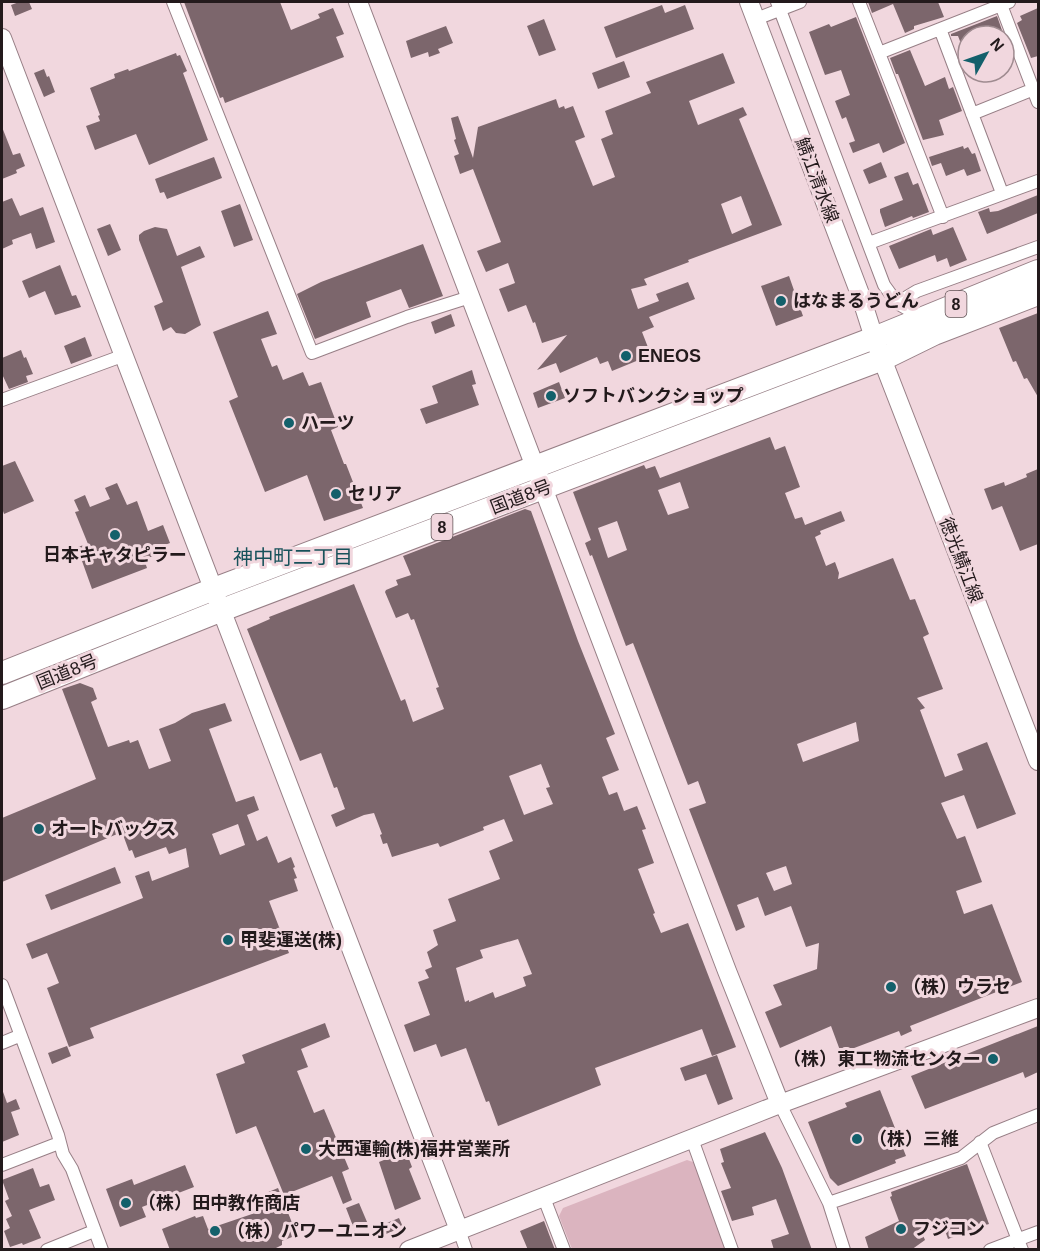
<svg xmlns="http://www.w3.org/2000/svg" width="1040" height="1251" font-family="Helvetica,'Noto Sans JP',sans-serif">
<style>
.green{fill:#dbb4bf}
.building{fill:#7c666c;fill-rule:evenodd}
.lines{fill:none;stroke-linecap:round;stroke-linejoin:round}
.street-casing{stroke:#977f86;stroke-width:14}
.secondary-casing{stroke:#977f86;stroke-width:20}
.highway-casing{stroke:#977f86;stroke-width:24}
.street{stroke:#fff;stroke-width:12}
.secondary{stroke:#fff;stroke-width:18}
.highway{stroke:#fff;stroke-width:22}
.poi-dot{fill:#13606b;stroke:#f1d7de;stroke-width:2}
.labels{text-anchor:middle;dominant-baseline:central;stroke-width:6;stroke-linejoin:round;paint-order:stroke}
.shield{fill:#f1d7de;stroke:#615356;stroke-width:1.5}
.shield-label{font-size:16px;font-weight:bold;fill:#231a1c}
.street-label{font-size:18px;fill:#231a1c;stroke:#f1d7de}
.poi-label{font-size:18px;font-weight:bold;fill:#231a1c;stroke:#f1d7de;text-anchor:start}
.neighbourhood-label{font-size:20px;fill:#17515a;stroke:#f1d7de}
</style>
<rect width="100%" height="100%" fill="#f1d7de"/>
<path class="green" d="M687,1160L696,1163L729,1249H572L559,1216L563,1208Z"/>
<path class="building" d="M19,2H29L32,9L15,16L11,5Z
M184,2H280L291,30L320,18L318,14L333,8L344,34L336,37L344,57L225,103L223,97L220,98Z
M868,2H938L944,17L914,26V29L905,33L893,4L872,13Z
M662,5L665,13L685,5L694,29L616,58L604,27Z
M1038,8V56L1031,58L1017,23L1022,20L1020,16Z
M997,16L1004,36H968L967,59L958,36H951V34Z
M856,17L905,143L883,153L879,143L853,153L849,143L855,141L846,117L842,119L835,101L850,95L841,70L825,75L809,32L829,24L831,27Z
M544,19L556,50L539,56L527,26Z
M446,26L453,43L438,49L440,53L429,57L428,52L411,58L406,41Z
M910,50L925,86L945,77L949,89L953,87L962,111L939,120L944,135L923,140L898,74H896L890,58Z
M176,53L177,56L180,55L187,71L183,73L208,140L149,165L136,134L95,150L86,126L100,121L98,116L100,115L90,88L115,78L114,74L128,69L129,71Z
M723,53L735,83L689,101L698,125L743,107L747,115L739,119L782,225L688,260L689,262L644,279L647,285L631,289L638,309L659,301L656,294L688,282L695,299L649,317L654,327L642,332L651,355L612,371L608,361L600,364L597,357L560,373L556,363L537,370L567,335L542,343L535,322L533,323L526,305L508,312L499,289L515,283L508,263L486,272L477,251L501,242L473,169L460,174L454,156L459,154L454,140L456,139L451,118L458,116L473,158L478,127L556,99L559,108L564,106L565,109L573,106L585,137L575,141L593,186L615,177L601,139L613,134L605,111L651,93L646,82ZM741,196L752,225L732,234L721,204Z
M624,61L630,77L598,89L592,73Z
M44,69L47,77L49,76L55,92L44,97L34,73Z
M2,127L13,155L20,153L25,166L16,170L17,173L2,179Z
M963,146L964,149L968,147L972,154L975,153L981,171L967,176L964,169L946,176L941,163L932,166L929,157Z
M214,157L222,178L167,199L164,192L160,193L155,179Z
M881,162L887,177L869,184L863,170Z
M908,172L913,185L918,183L929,212L913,218L912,216L885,227L880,212V209L903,200L894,177Z
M1038,195V213L987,234L978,212L989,208L990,212L998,211Z
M12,198L20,216L43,207L55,242L36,249L31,233L12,240L13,244L2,249V202Z
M240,204L253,240L234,247L221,211Z
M110,224L121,250L108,256L97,229Z
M155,227L167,229L177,256L200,246L205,257L181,267L201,325L185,334L176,333L171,327L163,331L154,306L163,302L139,240V235L144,231Z
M953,227L967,260L950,267L947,258L937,262L935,255L899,269L889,246L931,229L933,235Z
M423,244L443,296L409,308L401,289L366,302L371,317L315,339L297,294L321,282Z
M60,265L72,296L76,295L81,307L55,315L45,291L29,298L22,281Z
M789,276L803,316L776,326L761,286Z
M268,311L277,334L261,339L272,367L277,365L283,380L303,372L309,386L321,382L338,427L331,430L344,464H346L363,508L324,521L307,475L265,492L229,401L238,397L213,332Z
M1038,313V397L1027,378L1024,379L1016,361L1013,362L999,328Z
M451,314L455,326L435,334L431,322Z
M85,337L92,356L71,364L64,346Z
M21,350L24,358L26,357L33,374L26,376L28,382L9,389L2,374V358Z
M472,370L476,384L472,385L479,405L426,424L420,409L438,403L432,386Z
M559,382L565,398L538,408L533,393Z
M770,437L775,450L785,446L800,487L785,493L795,519L802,517L805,525L841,511L845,521L820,531L821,534L815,537L826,566L835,562L839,573L838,579L893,558L910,600L915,599L929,634L923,637L943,689L917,698L925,708L920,710L945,777L963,770L957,754L987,742L1016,814L977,829L964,795L941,803L957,839L965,836L982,882L956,891L964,914L992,904L1022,982L910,1026L912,1031L901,1036L899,1031L841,1053L831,1026L780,1048L765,1012L782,1005L773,985L817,969L819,943L806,947L791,906L765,916L758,897L737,905L745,927L736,931L689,809L706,803L698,781L688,785L633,643L626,646L592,555L590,556L585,543L591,540L573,492L644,465L646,469L655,466L660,478ZM680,482L689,508L668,515L658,490ZM617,521L627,550L608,558L598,528ZM856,722L859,741L803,762L797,744ZM786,866L792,884L774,891L766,873Z
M15,461L34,501L4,514L2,508V466Z
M1038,469V544L1020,551L1002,506L992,510L984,489L1004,482L1005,486L1027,477L1026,474Z
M117,483L127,505L137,501L148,531L163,525L170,543L154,549L157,555L144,559L147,568L92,589L77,547L88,544L75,512L79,511L74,500L85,495L90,507L110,499L105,488Z
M525,509L531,511L578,641L615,734L606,738L619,770L602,777L609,795L617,792L624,811L637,806L646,829L642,830L654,863L638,869L655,913L653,914L661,933L688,923L736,1047L712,1056L702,1029L595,1068L601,1085L498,1126L489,1101L486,1102L466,1048L441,1057L436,1044L414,1052L404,1025L430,1015L418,982L429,978L425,970L432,967L427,952L438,945L433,930L456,921L448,899L500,879L489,851L513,841L504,819L483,827L484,830L440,847L438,843L392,857L387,843L383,844L380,835L382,834L374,813L364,815L336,827L331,815L345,809L337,787L334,788L321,753L300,761L247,629L270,619L269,617L354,584L401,701L405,699L413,722L444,709L436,688L439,687L414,619L411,620L408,613L396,618L385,592L386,590L398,585L396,580L411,575L403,556ZM541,764L550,787L546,788L553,804L524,815L509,776ZM518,939L532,974L523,977L526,986L495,998L493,992L469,1002V1000L465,1002L456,968L483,958L480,950Z
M80,683L93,688L97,699L91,702L108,747L129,740L130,743L138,740L149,769L171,761L159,729L175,723L192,713L225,703L232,721L209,729L236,802L254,796L259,810L247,815L257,841L267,836L278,863L291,857L295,867L293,868L297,878L294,879L298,891L269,901L289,953L90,1028L94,1038L69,1047L47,988L59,983L47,953L32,959L26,944L143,898L135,876L149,871L152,881L189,867L186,848L169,854L166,847L135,858L132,850L129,851L122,832L2,882V818L96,779L62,689ZM238,824L245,845L220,855L212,834Z
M115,867L121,883L51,910L45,895Z
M325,1023L330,1037L301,1049L308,1067L297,1071L314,1113L324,1109L349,1169L342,1172L352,1200L343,1204L332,1176L284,1195L256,1126L236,1134L216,1074L245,1063L242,1055Z
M1038,1026V1072L1025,1078L1023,1072L925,1109L911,1076Z
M67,1046L71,1056L52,1064L48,1053Z
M717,1055L733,1099L718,1105L706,1074L685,1081L680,1068Z
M2,1089L7,1103L16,1099L20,1109L11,1112L19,1135L2,1142Z
M880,1090L906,1156L895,1160L896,1163L838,1186L830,1178L808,1122L847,1107L845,1103Z
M765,1132L782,1168L812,1250H774L771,1240L789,1234L776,1199L752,1207L754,1215L732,1221L721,1191L731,1188L721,1163L724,1162L720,1149Z
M406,1151L412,1167L409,1169L421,1199L395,1210L379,1162Z
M967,1164L989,1224L982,1226L984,1230L975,1234L974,1232L971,1233L970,1231L948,1239L943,1225L922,1233L925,1240L911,1250H869L865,1237L899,1221L890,1197L892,1196L891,1192Z
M185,1165L194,1187L142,1207L146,1217L120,1227L106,1189L132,1179L134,1185Z
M33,1168L40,1187L49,1184L55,1200L29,1210L41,1238L23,1245L22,1243L10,1247L4,1231L10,1228L6,1219L12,1216L5,1201L9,1199L2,1180Z
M278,1188L297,1235L282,1241V1245L272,1250H170L162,1229L195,1216L196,1218L203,1216L208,1229L255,1213L254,1210L270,1204L266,1193Z
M359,1203L370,1229L356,1234L346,1208Z
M399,1218L403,1227L381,1236L377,1227Z
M544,1221L555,1250H528L520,1231Z"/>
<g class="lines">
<defs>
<path id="street" d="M173,2L312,353L407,317L470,297
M777,2L884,285L897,303L923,318
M859,2L943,217
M1001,5L1038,102
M756,19L800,2
M940,29L1002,193
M879,53L1009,2
M972,114L1034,89
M869,243L1038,181
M897,303L917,291L1038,247
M2,400L122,356
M2,985L58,1135L63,1154L72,1169L102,1250
M2,1043L19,1036
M780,1104L829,1203L844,1250
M692,1139L732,1250
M980,1142L1022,1250
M2,1165L59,1143
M544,1198L564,1250
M829,1203L961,1158L993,1133L1038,1115
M459,1230L466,1250
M47,1250L94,1231
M990,1250L1038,1232"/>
<path id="secondary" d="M358,2L727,971L780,1104
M749,2L860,294L874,338L1038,761
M2,38L459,1230
M409,1250L780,1104L1038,1008"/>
<path id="highway" d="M2,673L214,589L874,338L1038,271
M2,698L222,610L843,374L883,359L934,334L1038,294"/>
</defs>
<use href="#street" class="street-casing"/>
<use href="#secondary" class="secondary-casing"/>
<use href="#highway" class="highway-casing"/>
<use href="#street" class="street"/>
<use href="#secondary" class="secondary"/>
<use href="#highway" class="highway"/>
</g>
<g class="poi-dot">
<circle cx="781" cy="301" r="6"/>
<circle cx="626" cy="356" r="6"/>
<circle cx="551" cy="396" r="6"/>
<circle cx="289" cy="423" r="6"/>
<circle cx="336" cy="494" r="6"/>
<circle cx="115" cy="535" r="6"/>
<circle cx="39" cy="829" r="6"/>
<circle cx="228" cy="940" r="6"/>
<circle cx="891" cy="987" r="6"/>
<circle cx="993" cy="1059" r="6"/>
<circle cx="857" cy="1139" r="6"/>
<circle cx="306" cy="1149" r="6"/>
<circle cx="126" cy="1203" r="6"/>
<circle cx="901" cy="1229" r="6"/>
<circle cx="215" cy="1231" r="6"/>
</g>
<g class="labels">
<g class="shield">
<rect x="945.5" y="291" width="21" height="26" rx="4.5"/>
<rect x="431.5" y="514" width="21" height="26" rx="4.5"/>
</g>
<g class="shield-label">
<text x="956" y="304">8</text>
<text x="442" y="527">8</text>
</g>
<g class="street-label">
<text transform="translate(817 180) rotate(69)">鯖江清水線</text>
<text transform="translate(521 497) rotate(-21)">国道8号</text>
<text transform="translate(961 560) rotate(69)">徳光鯖江線</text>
<text transform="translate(67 672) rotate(-22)">国道8号</text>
</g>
<g class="poi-label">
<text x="793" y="301">はなまるうどん</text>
<text x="638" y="356">ENEOS</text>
<text x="563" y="396">ソフトバンクショップ</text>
<text x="301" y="423">ハーツ</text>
<text x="348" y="494">セリア</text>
<text x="115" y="555" text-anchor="middle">日本キャタピラー</text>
<text x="51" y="829">オートバックス</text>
<text x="240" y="940">甲斐運送(株)</text>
<text x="903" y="987">（株）ウラセ</text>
<text x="981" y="1059" text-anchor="end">（株）東工物流センター</text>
<text x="869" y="1139">（株）三維</text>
<text x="318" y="1149">大西運輸(株)福井営業所</text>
<text x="138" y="1203">（株）田中教作商店</text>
<text x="913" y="1229">フジコン</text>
<text x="227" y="1231">（株）パワーユニオン</text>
</g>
<g class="neighbourhood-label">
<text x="293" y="557">神中町二丁目</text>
</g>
</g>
<rect width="1040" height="1251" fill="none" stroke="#231a1c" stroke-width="6"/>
<g transform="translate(986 54) rotate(50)"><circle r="28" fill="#f1d7de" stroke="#9f8b90" stroke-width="1.5"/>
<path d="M0-4.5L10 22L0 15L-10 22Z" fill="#13606b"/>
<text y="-9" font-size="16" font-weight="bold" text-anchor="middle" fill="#231a1c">N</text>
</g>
</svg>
